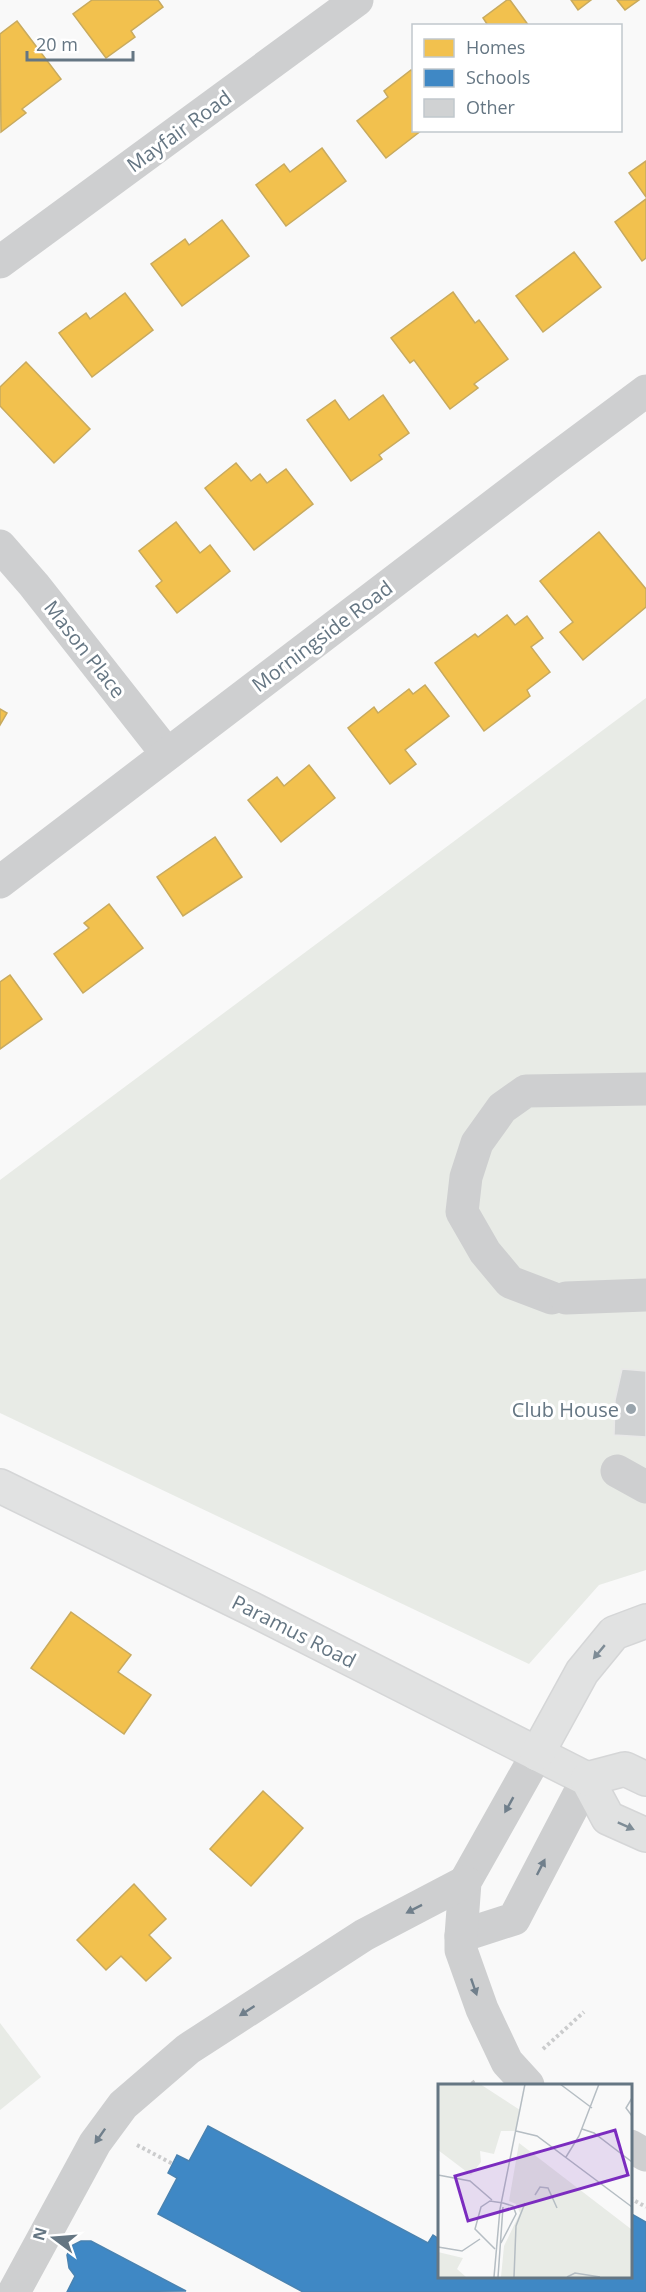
<svg xmlns="http://www.w3.org/2000/svg" width="646" height="2292" viewBox="0 0 646 2292" font-family="'Open Sans',sans-serif">
	<style>
		.green { fill: #e8ebe6 }
		.homes { fill: #f2c14e; stroke: #c8aa5e; stroke-width: 1.5 }
		.schools { fill: #3f88c5; stroke: #4a83b1; stroke-width: 1.5 }
		.building { fill: #d0d2d3; stroke: #e8e8e8; stroke-width: 1.5 }
		.lines { fill: none; stroke-linecap: round; stroke-linejoin: round }
		.major-casing { stroke: #d5d6d7; stroke-width: 36 }
		.path { stroke: #cbcccd; stroke-width: 4; stroke-dasharray: 3 3; stroke-linecap: butt }
		.minor { stroke: #cecfd0; stroke-width: 33 }
		.major { stroke: #e1e2e2; stroke-width: 33 }
		.oneway { fill: #7e8c96 }
		.oneway2 { fill: #707f8b }
		.poi-dot { fill: #99a4ac; stroke: #fff; stroke-width: 2 }
		.labels { text-anchor: middle; dominant-baseline: central; stroke-width: 6; stroke-linejoin: round; paint-order: stroke }
		.street-label { font-size: 20px; fill: #657683; stroke: #fff }
		.poi-label { font-size: 20px; fill: #657683; stroke: #fff; text-anchor: end }
		.inset-road { fill: none; stroke: #b5bdc3; stroke-width: 1.5 }
		.view { fill: #7b2cbf; fill-opacity: 0.15; stroke: #7b2cbf; stroke-width: 3 }
		.inset-edge { fill: none; stroke: #657683; stroke-width: 3 }
	</style>
	<rect width="100%" height="100%" fill="#f9f9f9"/>
	<g class="green">
		<path d="M 646,698 L 646,1570 L 599,1585 L 529,1664 L 0,1413 L 0,1180 Z"/>
		<path d="M 0,2023 L 41,2077 L 0,2110 Z"/>
	</g>
	<g class="homes">
		<path d="M 92,0 L 158,0 L 163,7 L 131,31 L 135,37 L 106,58 L 73,14 Z"/>
		<path d="M 507,0 L 510,0 L 529,26 L 485,26 L 487,24 L 483,18 Z"/>
		<path d="M 571,0 L 591,0 L 578,10 Z"/>
		<path d="M 617,0 L 639,0 L 625,10 Z"/>
		<path d="M 17,21 L 61,79 L 22,109 L 26,113 L 1,132 L 0,34 Z"/>
		<path d="M 411,70 L 414,73 L 414,130 L 422,130 L 386,158 L 357,121 L 388,97 L 384,91 Z"/>
		<path d="M 322,148 L 346,181 L 286,226 L 256,185 L 284,164 L 290,172 Z"/>
		<path d="M 646,161 L 646,197 L 629,173 Z"/>
		<path d="M 646,199 L 646,258 L 642,261 L 615,222 Z"/>
		<path d="M 222,220 L 249,256 L 182,306 L 151,264 L 185,239 L 189,245 Z"/>
		<path d="M 574,252 L 601,287 L 543,332 L 516,296 Z"/>
		<path d="M 453,292 L 475,323 L 479,320 L 508,359 L 474,384 L 478,388 L 450,409 L 414,360 L 410,363 L 391,338 Z"/>
		<path d="M 125,293 L 153,330 L 92,377 L 59,333 L 86,313 L 90,319 Z"/>
		<path d="M 26,362 L 90,429 L 54,463 L 0,406 L 0,387 Z"/>
		<path d="M 383,395 L 409,433 L 379,455 L 382,459 L 351,481 L 307,420 L 335,400 L 349,420 Z"/>
		<path d="M 236,463 L 251,481 L 260,474 L 267,483 L 286,469 L 313,504 L 254,550 L 205,488 Z"/>
		<path d="M 176,522 L 200,553 L 210,545 L 230,571 L 177,613 L 156,586 L 162,581 L 139,551 Z"/>
		<path d="M 599,532 L 646,589 L 646,607 L 583,660 L 560,632 L 573,622 L 540,581 Z"/>
		<path d="M 507,615 L 515,625 L 527,616 L 543,638 L 531,647 L 550,672 L 527,690 L 530,696 L 484,731 L 435,663 L 475,634 L 478,637 Z"/>
		<path d="M 425,685 L 449,716 L 405,750 L 416,764 L 390,784 L 348,728 L 374,707 L 378,713 L 409,689 L 413,694 Z"/>
		<path d="M 0,709 L 7,713 L 0,725 Z"/>
		<path d="M 309,765 L 335,798 L 281,842 L 248,800 L 277,777 L 284,786 Z"/>
		<path d="M 215,837 L 242,877 L 183,916 L 157,877 Z"/>
		<path d="M 109,904 L 143,948 L 83,993 L 54,954 L 89,928 L 84,923 Z"/>
		<path d="M 10,975 L 42,1019 L 0,1049 L 0,982 Z"/>
		<path d="M 71,1612 L 131,1655 L 118,1672 L 151,1695 L 124,1734 L 31,1668 Z"/>
		<path d="M 263,1791 L 303,1828 L 251,1886 L 210,1849 Z"/>
		<path d="M 134,1884 L 166,1919 L 149,1935 L 171,1958 L 146,1981 L 121,1956 L 106,1970 L 77,1940 Z"/>
	</g>
	<g class="schools">
		<path d="M 208,2126 L 428,2243 L 433,2235 L 439,2239 L 439,2276 L 630,2276 L 630,2213 L 646,2222 L 646,2292 L 303,2292 L 158,2214 L 177,2178 L 168,2173 L 177,2155 L 189,2161 Z"/>
		<path d="M 81,2241 L 91,2241 L 186,2291 L 67,2292 L 75,2276 L 69,2268 L 67,2255 L 71,2246 Z"/>
	</g>
	<path class="building" d="M 622,1369 L 646,1371 L 646,1437 L 614,1435 L 615,1400 Z"/>
	<g class="lines">
		<defs>
			<g id="major">
				<path d="M 0,1486 L 252,1609 L 587,1779 L 608,1818 L 646,1835"/>
				<path d="M 537,1754 L 582,1672 L 614,1633 L 646,1621"/>
				<path d="M 587,1779 L 625,1769 L 646,1779"/>
			</g>
		</defs>
		<use href="#major" class="major-casing"/>
		<g class="path">
			<path d="M 543,2049 L 584,2012"/>
			<path d="M 472,2081 L 475,2085"/>
			<path d="M 137,2145 L 173,2164"/>
			<path d="M 630,2198 L 646,2207"/>
		</g>
		<g class="minor">
			<path d="M 0,262 L 357,0"/>
			<path d="M 0,546 L 34,585 L 167,754"/>
			<path d="M 0,882 L 548,464 L 646,391"/>
			<path d="M 552,1298 L 510,1282 L 485,1252 L 462,1212 L 466,1177 L 477,1143 L 502,1108 L 526,1091 L 646,1089"/>
			<path d="M 566,1298 L 646,1295"/>
			<path d="M 617,1471 L 646,1487"/>
			<path d="M 461,1936 L 514,1919 L 587,1779"/>
			<path d="M 528,2085 L 507,2062 L 482,2009 L 461,1950 L 461,1936 L 465,1882 L 537,1754"/>
			<path d="M 630,2146 L 646,2155"/>
			<path d="M 14,2292 L 95,2143 L 123,2105 L 188,2049 L 364,1935 L 465,1882"/>
		</g>
		<use href="#major" class="major"/>
	</g>
	<defs><path id="oneway-solid" d="M-6-.8H1V-3.2L6.5 0L1 3.2V.8H-6Z" transform="scale(1.5)"/></defs>
	<g class="oneway">
		<use href="#oneway-solid" transform="translate(599 1652) rotate(130)"/>
		<use href="#oneway-solid" transform="translate(626 1826) rotate(24)"/>
	</g>
	<g class="oneway2">
		<use href="#oneway-solid" transform="translate(509 1805) rotate(119)"/>
		<use href="#oneway-solid" transform="translate(541 1867) rotate(-63)"/>
		<use href="#oneway-solid" transform="translate(414 1909) rotate(153)"/>
		<use href="#oneway-solid" transform="translate(474 1987) rotate(71)"/>
		<use href="#oneway-solid" transform="translate(247 2011) rotate(147)"/>
		<use href="#oneway-solid" transform="translate(100 2136) rotate(125)"/>
	</g>
	<circle class="poi-dot" cx="631" cy="1409" r="6"/>
	<g class="labels">
		<g class="street-label">
			<text transform="translate(179 131) rotate(-36)">Mayfair Road</text>
			<text transform="translate(322 636) rotate(-37)">Morningside Road</text>
			<text transform="translate(85 649) rotate(52)">Mason Place</text>
			<text transform="translate(294 1631) rotate(27)">Paramus Road</text>
		</g>
		<g class="poi-label">
			<text x="619" y="1409">Club House</text>
		</g>
	</g>
	<g transform="translate(438 2084)">
		<rect width="194" height="194" fill="#f9f9f9"/>
		<path d="M 0,0 L 42,0 L 82,26 L 78,47 L 63,47 L 56,70 L 42,67 L 43,78 L 33,91 L 0,66 ZM 81,59 L 193,145 L 193,193 L 63,193 L 66,162 L 82,129 L 78,120 L 71,117 ZM 0,168 L 25,174 L 19,185 L 28,193 L 0,193 Z" fill="#e8ebe6"/>
		<path class="inset-road" d="M 122,0 L 154,24M 194,14 L 188,24 L 194,32M 144,45 L 156,49 L 194,78M 78,47 L 99,52 L 194,123M 128,73 L 141,52 L 161,0M 0,91 L 32,97 L 54,116M 97,111 L 102,103 L 110,104 L 119,124M 63,159 L 78,130 L 75,122 L 65,119M 0,163 L 24,167 L 42,155M 57,165 L 37,145 L 43,123 L 52,117 L 65,119M 56,193 L 62,125 L 87,0M 60,193 L 65,123M 76,193 L 78,142 L 87,119M 129,193 L 137,189 L 162,193"/>
		<path class="view" d="M 177,46 L 190,91 L 30,137 L 17,92 Z"/>
		<rect width="194" height="194" class="inset-edge"/>
	</g>
	<rect x="412" y="24" width="210" height="108" fill="#ffffff" stroke="#c1c8cd" stroke-width="1.5"/>
	<rect x="424" y="39" width="30" height="18" fill="#f2c14e" stroke="#c1c8cd" stroke-width="1.5"/>
	<text x="466" y="54" font-size="18" fill="#657683">Homes</text>
	<rect x="424" y="69" width="30" height="18" fill="#3f88c5" stroke="#c1c8cd" stroke-width="1.5"/>
	<text x="466" y="84" font-size="18" fill="#657683">Schools</text>
	<rect x="424" y="99" width="30" height="18" fill="#d0d2d3" stroke="#c1c8cd" stroke-width="1.5"/>
	<text x="466" y="114" font-size="18" fill="#657683">Other</text>
	<g transform="translate(54 2238) rotate(286)" stroke="#ffffff" stroke-width="4.5" paint-order="stroke">
	<path d="M0-4.5L10 22L0 15L-10 22Z" fill="#657683"/>
	<text y="-9" font-size="16" font-weight="bold" text-anchor="middle" fill="#657683">N</text>
	</g>
	<path d="M27 51v9h106v-9" fill="none" stroke="#657683" stroke-width="3"/>
	<text x="36" y="51" font-size="18" fill="#657683" stroke="#ffffff" stroke-width="4.5" paint-order="stroke">20 m</text>
</svg>
